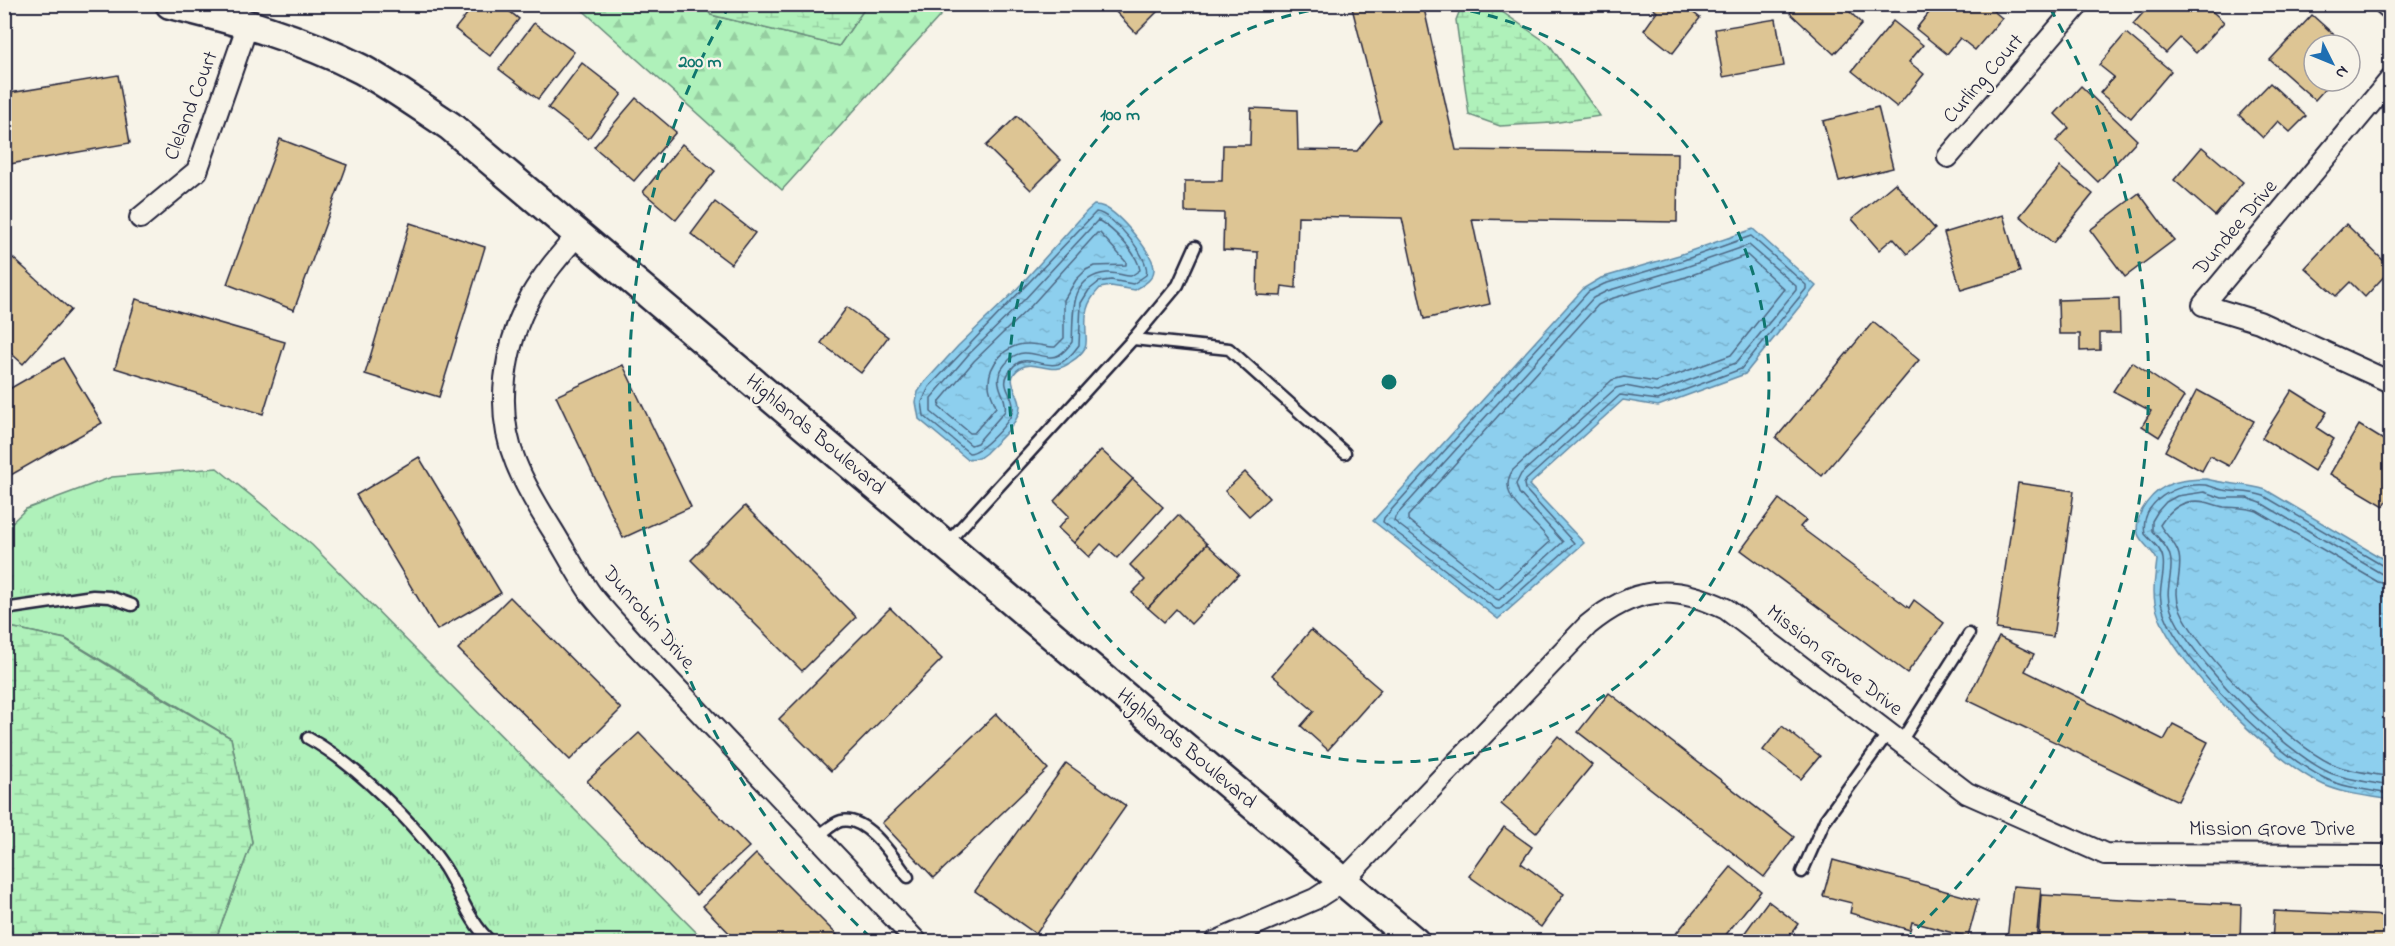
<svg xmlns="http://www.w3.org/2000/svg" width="2395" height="946" viewBox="0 0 2395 946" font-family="'Indie Flower',sans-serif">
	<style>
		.grass { fill: url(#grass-tufts); stroke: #688a7a; stroke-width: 1.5 }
		.forest { fill: url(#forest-firs); stroke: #688a7a; stroke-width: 1.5 }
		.wetland { fill: url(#wetland-marsh); stroke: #688a7a; stroke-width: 1.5 }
		.water { fill: url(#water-ripples); stroke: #628aa6; stroke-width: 1.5 }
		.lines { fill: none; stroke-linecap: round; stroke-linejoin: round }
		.shore { stroke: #4d6783; stroke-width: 1.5 }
		.building { fill: #ddc594; stroke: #22223b; stroke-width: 1.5 }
		.lane-casing { stroke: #22223b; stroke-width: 15 }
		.street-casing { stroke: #22223b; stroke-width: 24 }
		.secondary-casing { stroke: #22223b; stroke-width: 33 }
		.lane { stroke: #f7f3e8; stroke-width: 10 }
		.street { stroke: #f7f3e8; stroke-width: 20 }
		.secondary { stroke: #f7f3e8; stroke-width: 28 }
		.ring { fill: none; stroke: #0f766e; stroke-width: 3; stroke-dasharray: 10 8 }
		.labels { text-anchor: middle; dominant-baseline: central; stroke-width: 4.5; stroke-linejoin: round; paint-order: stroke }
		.street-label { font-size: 21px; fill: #22223b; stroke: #f7f3e8 }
		.centre { fill: #0f766e; stroke: #f7f3e8; stroke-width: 3 }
		.ring-label { font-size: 18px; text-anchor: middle; font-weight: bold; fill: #0f766e; stroke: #f7f3e8; stroke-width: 4.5; stroke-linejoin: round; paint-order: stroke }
	</style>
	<defs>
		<pattern id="grass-tufts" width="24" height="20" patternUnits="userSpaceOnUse" patternTransform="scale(1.5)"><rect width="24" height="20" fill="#aff1ba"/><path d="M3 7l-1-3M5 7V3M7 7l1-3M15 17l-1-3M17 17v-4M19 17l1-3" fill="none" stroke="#96cea1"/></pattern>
		<pattern id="forest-firs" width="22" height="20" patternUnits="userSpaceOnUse" patternTransform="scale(1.5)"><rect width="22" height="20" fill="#aff1ba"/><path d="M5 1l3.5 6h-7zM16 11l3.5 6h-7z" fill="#96cea1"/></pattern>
		<pattern id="wetland-marsh" width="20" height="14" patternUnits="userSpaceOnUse" patternTransform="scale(1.5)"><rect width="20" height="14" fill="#aff1ba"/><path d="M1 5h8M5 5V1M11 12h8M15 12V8" fill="none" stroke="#96cea1"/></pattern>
		<pattern id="water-ripples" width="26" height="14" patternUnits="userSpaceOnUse" patternTransform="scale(1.5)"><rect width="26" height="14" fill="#8dcfee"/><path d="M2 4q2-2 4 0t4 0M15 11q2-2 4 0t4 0" fill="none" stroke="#79b1cd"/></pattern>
	</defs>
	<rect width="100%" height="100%" fill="#f7f3e8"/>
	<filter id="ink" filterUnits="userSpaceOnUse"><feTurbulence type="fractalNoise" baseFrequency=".0167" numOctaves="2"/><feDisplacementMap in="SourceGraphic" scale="12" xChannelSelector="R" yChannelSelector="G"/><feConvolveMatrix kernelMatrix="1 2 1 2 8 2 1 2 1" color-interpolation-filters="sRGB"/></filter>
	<g filter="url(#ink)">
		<path class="grass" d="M 217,468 L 312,545 L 705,941 L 215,941 L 252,842 L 231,738 L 66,639 L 5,626 L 5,529 L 26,509 L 112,477 Z"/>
		<path class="forest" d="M 577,5 L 704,5 L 711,15 L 839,46 L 867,5 L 950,5 L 782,190 Z"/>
		<g class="wetland">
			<path d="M 704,5 L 867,5 L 839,46 L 711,15 Z"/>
			<path d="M 1462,5 L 1492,5 L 1549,44 L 1600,116 L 1552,123 L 1500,126 L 1469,115 L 1456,20 Z"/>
			<path d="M 5,626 L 65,639 L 155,694 L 231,738 L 252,842 L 215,941 L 5,941 Z"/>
		</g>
		<g class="water">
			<path d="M 1094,205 C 1096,205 1102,206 1104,207 C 1118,213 1155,254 1154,270 C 1153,280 1143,285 1135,290 L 1111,286 L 1100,288 C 1085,304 1085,313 1086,334 C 1086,339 1087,343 1085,348 C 1082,353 1077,358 1072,361 C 1052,379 1036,358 1020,368 C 1003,379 1019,392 1020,405 C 1021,423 996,442 986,453 L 979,458 L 967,459 L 919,419 L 916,402 L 918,392 L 924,383 L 958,346 L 1015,291 L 1087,211 Z"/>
			<path d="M 1753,229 L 1816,286 L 1745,374 L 1658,406 L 1623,400 L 1529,485 L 1584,543 L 1498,619 L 1373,521 L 1584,288 L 1601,278 L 1679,255 Z"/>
			<path d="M 2206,479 C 2227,485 2246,483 2266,490 L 2390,563 L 2390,800 C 2369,796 2344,794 2324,785 C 2275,764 2175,664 2158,614 C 2151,596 2155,578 2157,560 C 2153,550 2141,543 2138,534 C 2133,513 2154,489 2173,483 C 2184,480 2195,479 2206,479 Z"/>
		</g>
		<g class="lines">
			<g class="shore">
				<path d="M 1096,212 C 1112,213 1152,259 1146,275 L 1133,284 L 1111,280 L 1099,282 L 1089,290 L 1081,303 L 1079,345 C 1074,352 1067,361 1058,364 C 1039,369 1023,348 1008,374 C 1000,387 1015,396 1013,409 C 1012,421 981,453 969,453 L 924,416 L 922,402 L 929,387 Z"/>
				<path d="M 1098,220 C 1113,229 1137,252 1140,270 L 1131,276 C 1123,276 1116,272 1107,273 C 1068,277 1074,314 1072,342 C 1069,346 1064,352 1059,355 C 1046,363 1026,344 1010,359 C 985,383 1009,392 1005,411 L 977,443 L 971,445 L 931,412 L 931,398 L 968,355 L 1024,300 Z"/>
				<path d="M 1097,233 L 1100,233 L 1126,262 L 1126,265 L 1094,266 L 1086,270 L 1076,280 L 1064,300 L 1064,338 L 1055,347 C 1046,347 1036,343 1027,344 C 1006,344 988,364 989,385 C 989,393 994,400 996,407 L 974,433 L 970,433 L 939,407 L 940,401 L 974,361 L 1031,306 Z"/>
				<path d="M 1751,236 L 1806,285 L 1806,289 L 1741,369 L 1658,400 L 1620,395 L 1526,480 L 1524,484 L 1525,489 L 1574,543 L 1500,609 L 1496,609 L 1383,522 L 1384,518 L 1588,292 L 1604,284 L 1681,261 Z"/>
				<path d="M 1749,245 L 1796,286 L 1796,290 L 1736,363 L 1657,392 L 1625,386 L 1616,388 L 1521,474 L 1516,484 L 1519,493 L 1563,542 L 1499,600 L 1496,599 L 1394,521 L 1395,517 L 1593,298 L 1607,291 L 1683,268 Z"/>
				<path d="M 1747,255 L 1784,289 L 1731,355 L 1656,382 L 1624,377 L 1612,380 L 1513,470 C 1493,499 1538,520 1550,542 L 1499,588 L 1495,588 L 1408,520 L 1408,516 L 1598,305 L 1610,299 L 1686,277 Z"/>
				<path d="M 2390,568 L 2385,567 L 2264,496 C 2247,490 2239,493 2223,490 C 2217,489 2211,486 2205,485 C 2177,482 2139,502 2145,534 C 2151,541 2162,549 2163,559 C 2166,578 2155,591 2164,613 C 2184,666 2274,753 2324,778 C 2344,788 2369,790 2390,794"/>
				<path d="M 2390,576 L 2382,574 L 2261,503 L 2247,498 L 2222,498 L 2204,492 L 2177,496 L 2166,502 L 2158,511 L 2152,521 L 2152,531 C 2158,538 2168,546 2170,556 C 2175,572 2163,590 2171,610 C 2189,658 2282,750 2328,772 C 2347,780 2370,782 2390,786"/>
				<path d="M 2390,585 L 2378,582 L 2257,511 C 2246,507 2236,508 2224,507 C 2217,506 2211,503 2205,502 C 2185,498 2170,509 2160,525 C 2165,535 2176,542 2179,555 C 2183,573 2172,590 2180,609 C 2199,654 2288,744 2332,764 C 2350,772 2372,773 2390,777"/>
			</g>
		</g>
		<g class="building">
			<path d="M 475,4 L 500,4 L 519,19 L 490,56 L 455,29 Z"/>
			<path d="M 1122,4 L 1165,4 L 1136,33 L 1115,11 Z"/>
			<path d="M 1351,4 L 1423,4 L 1456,150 L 1678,153 L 1677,222 L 1472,219 L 1490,304 L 1424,319 L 1402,218 L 1298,216 L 1296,288 L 1282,286 L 1281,296 L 1257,295 L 1258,252 L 1223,250 L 1224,213 L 1185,212 L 1185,181 L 1222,181 L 1223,145 L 1250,145 L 1251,108 L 1297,110 L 1298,150 L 1357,151 L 1381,121 Z"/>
			<path d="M 1647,4 L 1687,4 L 1686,7 L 1700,18 L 1673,53 L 1644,30 L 1657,12 Z"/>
			<path d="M 1797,4 L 1853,4 L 1848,10 L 1862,24 L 1834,54 L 1790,13 Z"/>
			<path d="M 1936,4 L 1985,4 L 2002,18 L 1975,50 L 1960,38 L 1947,54 L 1916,29 Z"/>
			<path d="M 2151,4 L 2204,4 L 2224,22 L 2196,53 L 2180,38 L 2166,53 L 2133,24 Z"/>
			<path d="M 2312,15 L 2341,41 L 2338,45 L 2314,45 L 2314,81 L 2332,81 L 2315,100 L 2270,60 Z"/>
			<path d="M 1776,19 L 1784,66 L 1723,77 L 1715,29 Z"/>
			<path d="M 1893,21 L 1923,45 L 1909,62 L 1924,74 L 1897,107 L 1852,71 Z"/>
			<path d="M 534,23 L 574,52 L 538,99 L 499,69 Z"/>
			<path d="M 2126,33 L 2171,71 L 2131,118 L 2100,93 L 2114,77 L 2099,65 Z"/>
			<path d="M 582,63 L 622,94 L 588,139 L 548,108 Z"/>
			<path d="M 118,75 L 130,143 L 4,165 L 4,94 Z"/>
			<path d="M 2270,83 L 2306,116 L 2290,132 L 2278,121 L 2263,138 L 2239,115 Z"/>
			<path d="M 2081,86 L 2137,140 L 2098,182 L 2056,141 L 2069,128 L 2055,114 Z"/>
			<path d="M 636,98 L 676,132 L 634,181 L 594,147 Z"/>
			<path d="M 1878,107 L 1893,168 L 1839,181 L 1823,121 Z"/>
			<path d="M 1017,116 L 1061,160 L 1031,190 L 986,146 Z"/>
			<path d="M 280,139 L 347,165 L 294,310 L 227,284 Z"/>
			<path d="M 682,144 L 715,171 L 676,220 L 643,192 Z"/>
			<path d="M 2202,147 L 2243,182 L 2215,216 L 2174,180 Z"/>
			<path d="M 2060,167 L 2093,194 L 2053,243 L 2020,216 Z"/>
			<path d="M 1895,183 L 1935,229 L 1907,254 L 1893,238 L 1879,250 L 1852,219 Z"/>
			<path d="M 2139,193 L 2174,240 L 2125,277 L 2090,230 Z"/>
			<path d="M 715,202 L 755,233 L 731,264 L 691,234 Z"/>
			<path d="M 2003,215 L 2020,272 L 1961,290 L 1944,233 Z"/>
			<path d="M 410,223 L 485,247 L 439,397 L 365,374 Z"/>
			<path d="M 2346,224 L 2390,267 L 2390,270 L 2365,297 L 2350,282 L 2336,296 L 2305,268 Z"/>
			<path d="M 4,250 L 71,310 L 23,364 L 4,347 Z"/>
			<path d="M 2119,298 L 2120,333 L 2100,333 L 2100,350 L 2080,351 L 2080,334 L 2059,334 L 2058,300 Z"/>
			<path d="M 136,299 L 285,342 L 263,414 L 115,368 Z"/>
			<path d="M 847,307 L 888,337 L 861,373 L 821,343 Z"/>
			<path d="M 1873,322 L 1919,360 L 1822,476 L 1776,438 Z"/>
			<path d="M 63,358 L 102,423 L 4,479 L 4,392 Z"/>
			<path d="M 2132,362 L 2184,397 L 2159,437 L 2142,426 L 2151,411 L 2113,391 Z"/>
			<path d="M 623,365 L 691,507 L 623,538 L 556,396 Z"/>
			<path d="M 2197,390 L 2254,421 L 2229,466 L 2210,456 L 2202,471 L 2165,451 Z"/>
			<path d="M 2292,390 L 2327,412 L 2317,428 L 2334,439 L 2314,471 L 2262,438 Z"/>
			<path d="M 2359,425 L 2390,444 L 2390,494 L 2384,506 L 2330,474 Z"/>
			<path d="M 1101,450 L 1133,479 L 1074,543 L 1058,528 L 1069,516 L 1054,501 Z"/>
			<path d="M 419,457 L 501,593 L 437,630 L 356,495 Z"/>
			<path d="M 1245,472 L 1269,498 L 1249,516 L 1225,491 Z"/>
			<path d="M 1133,479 L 1163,507 L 1117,558 L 1101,544 L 1089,557 L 1074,543 Z"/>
			<path d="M 2018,483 L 2074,491 L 2053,637 L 1996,629 Z"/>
			<path d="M 1779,499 L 1806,520 L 1800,527 L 1909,608 L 1914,600 L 1944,623 L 1907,673 L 1741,550 Z"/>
			<path d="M 745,506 L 856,617 L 802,671 L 691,560 Z"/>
			<path d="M 1178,515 L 1207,544 L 1148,608 L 1132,593 L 1145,580 L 1130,565 Z"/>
			<path d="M 1207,544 L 1239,574 L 1191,624 L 1176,609 L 1164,622 L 1148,608 Z"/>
			<path d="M 510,597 L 621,709 L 570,760 L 458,649 Z"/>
			<path d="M 890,608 L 942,659 L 831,771 L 779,719 Z"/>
			<path d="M 1311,630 L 1381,690 L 1328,750 L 1301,726 L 1314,711 L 1272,675 Z"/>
			<path d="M 1999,637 L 2034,654 L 2025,671 L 2164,740 L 2173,724 L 2208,742 L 2178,801 L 1967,700 Z"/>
			<path d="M 1609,693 L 1794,837 L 1764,877 L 1578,732 Z"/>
			<path d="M 996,714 L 1048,769 L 934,878 L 882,823 Z"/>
			<path d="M 1782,726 L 1820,756 L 1801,779 L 1763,750 Z"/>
			<path d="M 639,733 L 749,847 L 696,895 L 587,781 Z"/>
			<path d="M 1558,736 L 1592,765 L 1536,833 L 1501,804 Z"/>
			<path d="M 1066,763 L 1126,806 L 1036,934 L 975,891 Z"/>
			<path d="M 1504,827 L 1532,847 L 1521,863 L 1564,894 L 1541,927 L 1469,876 Z"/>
			<path d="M 756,854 L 844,942 L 738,942 L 703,906 Z"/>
			<path d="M 1833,860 L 1978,900 L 1968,937 L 1912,922 L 1910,930 L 1850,913 L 1852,903 L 1823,896 Z"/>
			<path d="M 1731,867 L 1761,891 L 1720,942 L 1681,942 L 1674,936 Z"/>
			<path d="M 2013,886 L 2041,888 L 2036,942 L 2007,940 Z"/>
			<path d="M 2041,895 L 2241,905 L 2240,942 L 2038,942 Z"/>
			<path d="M 1768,901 L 1798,924 L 1785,942 L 1738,942 Z"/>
			<path d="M 2274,911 L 2390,916 L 2390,942 L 2272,942 Z"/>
		</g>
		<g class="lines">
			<defs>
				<g id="lane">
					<path d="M 1133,339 L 1229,349 L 1345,453"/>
					<path d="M 947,543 L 1133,339 L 1178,285 L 1195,247"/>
					<path d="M 4,609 L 93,596 L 110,597 L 132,605"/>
					<path d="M 308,738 C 354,763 416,824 445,868 C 460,892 469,922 491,942"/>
					<path d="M 1900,743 L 1969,634"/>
					<path d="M 817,837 C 824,832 833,823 841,821 C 867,815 894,859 908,877"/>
					<path d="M 1802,872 L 1825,820 L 1888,733"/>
				</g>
				<g id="street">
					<path d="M 2384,4 L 2390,9"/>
					<path d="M 2390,80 L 2203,305 L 2259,322 L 2390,382"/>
					<path d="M 1948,157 L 2079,4"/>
					<path d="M 140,218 L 197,171 L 248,24"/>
					<path d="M 578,234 C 561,254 544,273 531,296 C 504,345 494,410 516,463 C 526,488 539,509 553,531 C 566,552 577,574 591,594 C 604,611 619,626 633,642 L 917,942"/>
					<path d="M 1215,942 L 1315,899 L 1343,881 L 1588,625 C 1634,587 1673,583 1726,609 L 1967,793 L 2105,854 L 2390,855"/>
				</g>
				<path id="secondary" d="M 170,4 C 236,20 301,38 361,69 C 392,86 421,107 450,126 L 1415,942"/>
			</defs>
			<use href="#lane" class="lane-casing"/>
			<use href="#street" class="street-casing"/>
			<use href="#secondary" class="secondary-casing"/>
			<use href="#lane" class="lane"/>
			<use href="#street" class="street"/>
			<use href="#secondary" class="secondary"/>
		</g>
	</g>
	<g class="ring">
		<path d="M1435 5A380 380 0 1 1 1343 5"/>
		<path d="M871 938A760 760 0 0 1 728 8M2050 8A760 760 0 0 1 1907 938"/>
	</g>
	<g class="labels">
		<g class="street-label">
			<text transform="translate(1984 79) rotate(-49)">Curling Court</text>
			<text transform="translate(192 106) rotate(-69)">Cleland Court</text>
			<text transform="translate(2236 228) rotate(-50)">Dundee Drive</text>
			<text transform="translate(815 435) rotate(40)">Highlands Boulevard</text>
			<text transform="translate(648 618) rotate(49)">Dunrobin Drive</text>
			<text transform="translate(1834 661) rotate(38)">Mission Grove Drive</text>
			<text transform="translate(1186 749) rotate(40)">Highlands Boulevard</text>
			<text x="2272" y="830">Mission Grove Drive</text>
		</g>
	</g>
	<circle cx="1389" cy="382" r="9" class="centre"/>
	<g class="ring-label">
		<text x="700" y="67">200 m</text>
		<text x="1120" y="120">100 m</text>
	</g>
	<rect width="2395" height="946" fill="none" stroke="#f7f3e8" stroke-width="24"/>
	<rect x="12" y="12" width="2371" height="922" fill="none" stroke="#22223b" stroke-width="2" filter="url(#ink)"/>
	<g transform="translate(2332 63) rotate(133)"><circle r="28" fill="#f7f3e8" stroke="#a29fa3" stroke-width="1.5"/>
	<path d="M0-4.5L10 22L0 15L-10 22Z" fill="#1f6fb2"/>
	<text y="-9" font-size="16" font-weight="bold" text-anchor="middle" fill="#22223b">N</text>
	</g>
</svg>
